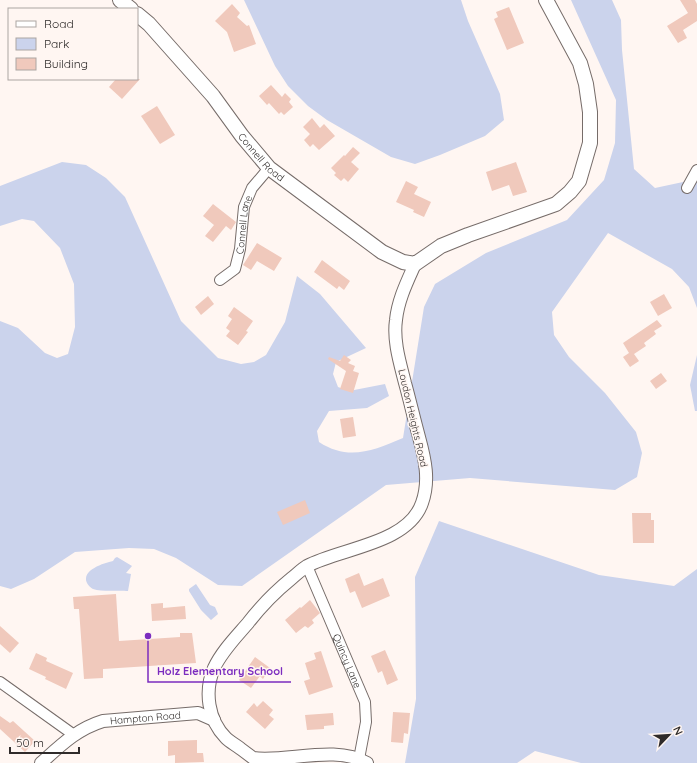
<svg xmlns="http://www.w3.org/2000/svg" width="697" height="763" viewBox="0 0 697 763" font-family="Quicksand,sans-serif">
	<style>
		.green { fill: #cbd3ec }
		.building { fill: #f0c9bc }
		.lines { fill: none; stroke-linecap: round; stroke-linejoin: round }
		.minor-casing { stroke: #766c69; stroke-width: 12 }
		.tertiary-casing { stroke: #766c69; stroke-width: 14 }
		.secondary-casing { stroke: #766c69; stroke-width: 16 }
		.minor { stroke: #fff; stroke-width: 10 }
		.tertiary { stroke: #fff; stroke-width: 12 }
		.secondary { stroke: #fff; stroke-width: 14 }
		.labels { text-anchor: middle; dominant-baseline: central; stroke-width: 3; stroke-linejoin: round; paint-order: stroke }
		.street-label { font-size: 10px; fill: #2f2b2a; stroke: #fff6f2 }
		.leader { fill: none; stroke: #7b2cbf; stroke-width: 1.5 }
		.callout-dot { fill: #7b2cbf; stroke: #fff6f2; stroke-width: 1.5 }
		.callout-label { font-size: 11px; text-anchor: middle; font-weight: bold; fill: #7b2cbf; stroke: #fff6f2; stroke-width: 3; stroke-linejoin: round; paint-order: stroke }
	</style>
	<rect width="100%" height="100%" fill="#fff6f2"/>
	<g class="green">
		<path d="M 244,0 L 461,0 L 468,21 L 500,94 L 504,120 L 485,136 L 440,155 L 415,164 L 391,157 L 327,120 L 308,106 L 288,86 L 275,66 Z"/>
		<path d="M 571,0 L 612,0 L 621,20 L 622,50 L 634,169 L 655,188 L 697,179 L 697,308 L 689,287 L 672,269 L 608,233 L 552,312 L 554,335 L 569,357 L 605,393 L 636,432 L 642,453 L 637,477 L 615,490 L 470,478 L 386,485 L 242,586 L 218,585 L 176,558 L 154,549 L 129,548 L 75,552 L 34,579 L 11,589 L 0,586 L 0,321 L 18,328 L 45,353 L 57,358 L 68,354 L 75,327 L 74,284 L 60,248 L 34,221 L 22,219 L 0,226 L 0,186 L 62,162 L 86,165 L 106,178 L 125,197 L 181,321 L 218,358 L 241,364 L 254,362 L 266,355 L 285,322 L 297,276 L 320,294 L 366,348 L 336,362 L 333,374 L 338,387 L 349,391 L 385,384 L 389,396 L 367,408 L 329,411 L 317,431 L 319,442 C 348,461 373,451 403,438 L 424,307 L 435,284 L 486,253 L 567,220 L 604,180 L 615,143 L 616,100 Z"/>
		<path d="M 697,355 L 697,411 L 695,411 L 690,385 Z"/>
		<path d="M 439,521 L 599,575 L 674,586 L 697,569 L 697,763 L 581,763 L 535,751 L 517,763 L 405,763 L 416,699 L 415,577 Z"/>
		<path d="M 117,557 L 132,566 L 126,573 L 131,574 L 128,591 C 119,590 102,592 93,589 C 91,588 88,585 87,583 C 81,570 104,563 113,561 L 115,558 Z"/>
		<path d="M 196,584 L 210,605 L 215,607 L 218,614 L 211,620 L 201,610 L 189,591 L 189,589 Z"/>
	</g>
	<g class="building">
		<path d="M 680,0 L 695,0 L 697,4 L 697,21 L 683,30 L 687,38 L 678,43 L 667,26 L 688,13 Z"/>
		<path d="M 232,4 L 240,13 L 237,17 L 247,26 L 249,25 L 256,44 L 234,52 L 227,32 L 215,21 Z"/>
		<path d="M 509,7 L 524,43 L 507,50 L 494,19 L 498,17 L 496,12 Z"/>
		<path d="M 116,79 L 140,79 L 122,99 L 109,87 Z"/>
		<path d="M 271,85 L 282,97 L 285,93 L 291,99 L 289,102 L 293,107 L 284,115 L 281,112 L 279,114 L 269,103 L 267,105 L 259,96 Z"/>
		<path d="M 157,106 L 175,135 L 160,144 L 141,116 Z"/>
		<path d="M 312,118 L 320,128 L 324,124 L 335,136 L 319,150 L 313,144 L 310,147 L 304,140 L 310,134 L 303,127 Z"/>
		<path d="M 353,147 L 360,153 L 351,162 L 359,169 L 348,182 L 344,178 L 341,181 L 334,175 L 336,173 L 331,168 L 344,155 L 345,156 Z"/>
		<path d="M 516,162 L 527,192 L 513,196 L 509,185 L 492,191 L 486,172 Z"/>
		<path d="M 406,181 L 418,187 L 414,194 L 431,202 L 424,217 L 413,212 L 414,210 L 396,202 Z"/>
		<path d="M 213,204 L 236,222 L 231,230 L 226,226 L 213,242 L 205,236 L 214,225 L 203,216 Z"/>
		<path d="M 257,243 L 282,258 L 274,271 L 257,261 L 251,270 L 243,265 Z"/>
		<path d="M 322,260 L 350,281 L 344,290 L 339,286 L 337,289 L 314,272 Z"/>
		<path d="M 664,294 L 672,308 L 658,316 L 650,302 Z"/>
		<path d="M 208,296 L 214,304 L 201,315 L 195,307 Z"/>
		<path d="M 234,307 L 253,321 L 246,331 L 248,332 L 238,345 L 226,336 L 230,331 L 226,328 L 232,319 L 228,316 Z"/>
		<path d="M 657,320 L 662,326 L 654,331 L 656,334 L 644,343 L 646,346 L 634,354 L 639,361 L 630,367 L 623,357 L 629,353 L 623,343 Z"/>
		<path d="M 344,355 L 351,360 L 348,363 L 355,366 L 353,371 L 359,373 L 353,393 L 340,389 L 346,371 L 328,359 L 329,357 L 340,361 Z"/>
		<path d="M 661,373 L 667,381 L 656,389 L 650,381 Z"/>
		<path d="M 353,417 L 356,436 L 343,438 L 340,419 Z"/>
		<path d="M 305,500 L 310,513 L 283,525 L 277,512 Z"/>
		<path d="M 632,513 L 651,513 L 651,520 L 654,520 L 654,543 L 633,543 Z"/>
		<path d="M 359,573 L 364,586 L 383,578 L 390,596 L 362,608 L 355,591 L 350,593 L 345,579 Z"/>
		<path d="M 116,594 L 119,641 L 180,637 L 180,633 L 192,633 L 196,663 L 103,669 L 103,678 L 84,679 L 79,609 L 74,609 L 73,597 Z"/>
		<path d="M 310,600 L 320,613 L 312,620 L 314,623 L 308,628 L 305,626 L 296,633 L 285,620 L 300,607 L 301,608 Z"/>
		<path d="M 163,603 L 163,608 L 185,606 L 186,619 L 152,621 L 151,604 Z"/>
		<path d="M 0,626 L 19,643 L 10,653 L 0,644 Z"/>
		<path d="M 385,650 L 398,680 L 387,685 L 382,671 L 378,673 L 371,656 Z"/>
		<path d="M 321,651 L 333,687 L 309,695 L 304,681 L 310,679 L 305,663 L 316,659 L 314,653 Z"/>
		<path d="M 36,653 L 47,658 L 46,661 L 73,673 L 66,689 L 45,679 L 46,677 L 29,669 Z"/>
		<path d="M 255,657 L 270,668 L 263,679 L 260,676 L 251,688 L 239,680 Z"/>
		<path d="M 263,701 L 273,710 L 269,715 L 274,719 L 265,729 L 246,712 L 254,703 L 257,707 Z"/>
		<path d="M 393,712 L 410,713 L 408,734 L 404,733 L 403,743 L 391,742 Z"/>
		<path d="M 333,713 L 334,725 L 324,726 L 324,729 L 307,730 L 305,715 Z"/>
		<path d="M 0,716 L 10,723 L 13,721 L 35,741 L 25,752 L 0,729 Z"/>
		<path d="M 197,740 L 197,753 L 203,753 L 204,762 L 175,763 L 175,755 L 168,756 L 168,741 Z"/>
	</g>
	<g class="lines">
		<defs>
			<g id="minor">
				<path d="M 687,188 L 697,170"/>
				<path id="s1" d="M 220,280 L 235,269 L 240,249 L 244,207 L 252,188 L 269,168"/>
				<path id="s2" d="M 307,566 L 365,702 L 366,722 L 359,759"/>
				<path d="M 0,682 L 74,735"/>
			</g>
			<g id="tertiary">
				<path id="s3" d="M 41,763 C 61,745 77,729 103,721 L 198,713 L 214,720"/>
				<path d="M 367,763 C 335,744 286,763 253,758 C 249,755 245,752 241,749 C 236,745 230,742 226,738 C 208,720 204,691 214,668 C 222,651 236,637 248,623 C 261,606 276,591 292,578 C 297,574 302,569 307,566 C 341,548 408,544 422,503 C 430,481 425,459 419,437 C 414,419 410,401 405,383 C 400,363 393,341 396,320 C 398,300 407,282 415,264"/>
			</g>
			<g id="secondary">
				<path d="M 120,0 L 131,9"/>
				<path id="s4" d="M 137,14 L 149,24 L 213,96 L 242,136 L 269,168 L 382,252 L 403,262 L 415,264 L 441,246 L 468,235 L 556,204 L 570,192 L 579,181 L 590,143 L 590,112 L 586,84 L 580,63 L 546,0"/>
			</g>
		</defs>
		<use href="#minor" class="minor-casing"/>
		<use href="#tertiary" class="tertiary-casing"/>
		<use href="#secondary" class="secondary-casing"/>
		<use href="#minor" class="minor"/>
		<use href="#tertiary" class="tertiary"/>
		<use href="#secondary" class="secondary"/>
	</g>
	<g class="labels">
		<g class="street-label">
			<text stroke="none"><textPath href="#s4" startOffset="190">Connell Road</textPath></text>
			<text stroke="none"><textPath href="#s1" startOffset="64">Connell Lane</textPath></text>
			<text transform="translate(413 418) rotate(77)">Loudon Heights Road</text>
			<text stroke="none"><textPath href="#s2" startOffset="103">Quincy Lane</textPath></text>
			<text stroke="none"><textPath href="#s3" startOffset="118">Hampton Road</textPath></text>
		</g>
	</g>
	<path class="leader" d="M148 636L148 682H291"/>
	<circle class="callout-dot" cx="148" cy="636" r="4"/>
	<g class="callout-label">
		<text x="220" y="675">Holz Elementary School</text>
	</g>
	<rect x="8" y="8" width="130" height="72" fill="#fff6f2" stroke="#aca5a2"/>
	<rect x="16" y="21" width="20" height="6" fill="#ffffff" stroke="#aca5a2"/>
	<text x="44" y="28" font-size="12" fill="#2f2b2a">Road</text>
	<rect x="16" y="38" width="20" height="12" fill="#cbd3ec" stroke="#aca5a2"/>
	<text x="44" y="48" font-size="12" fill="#2f2b2a">Park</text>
	<rect x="16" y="58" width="20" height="12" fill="#f0c9bc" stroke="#aca5a2"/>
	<text x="44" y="68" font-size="12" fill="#2f2b2a">Building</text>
	<g transform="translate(669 735) rotate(65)" stroke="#fff6f2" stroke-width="3" paint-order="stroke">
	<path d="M0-3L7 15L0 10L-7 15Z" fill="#2f2b2a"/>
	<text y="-6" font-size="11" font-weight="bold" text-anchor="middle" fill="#2f2b2a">N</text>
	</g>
	<path d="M10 747v6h69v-6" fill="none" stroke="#2f2b2a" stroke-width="2"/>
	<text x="16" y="747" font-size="12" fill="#2f2b2a" stroke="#fff6f2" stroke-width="3" paint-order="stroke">50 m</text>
</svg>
